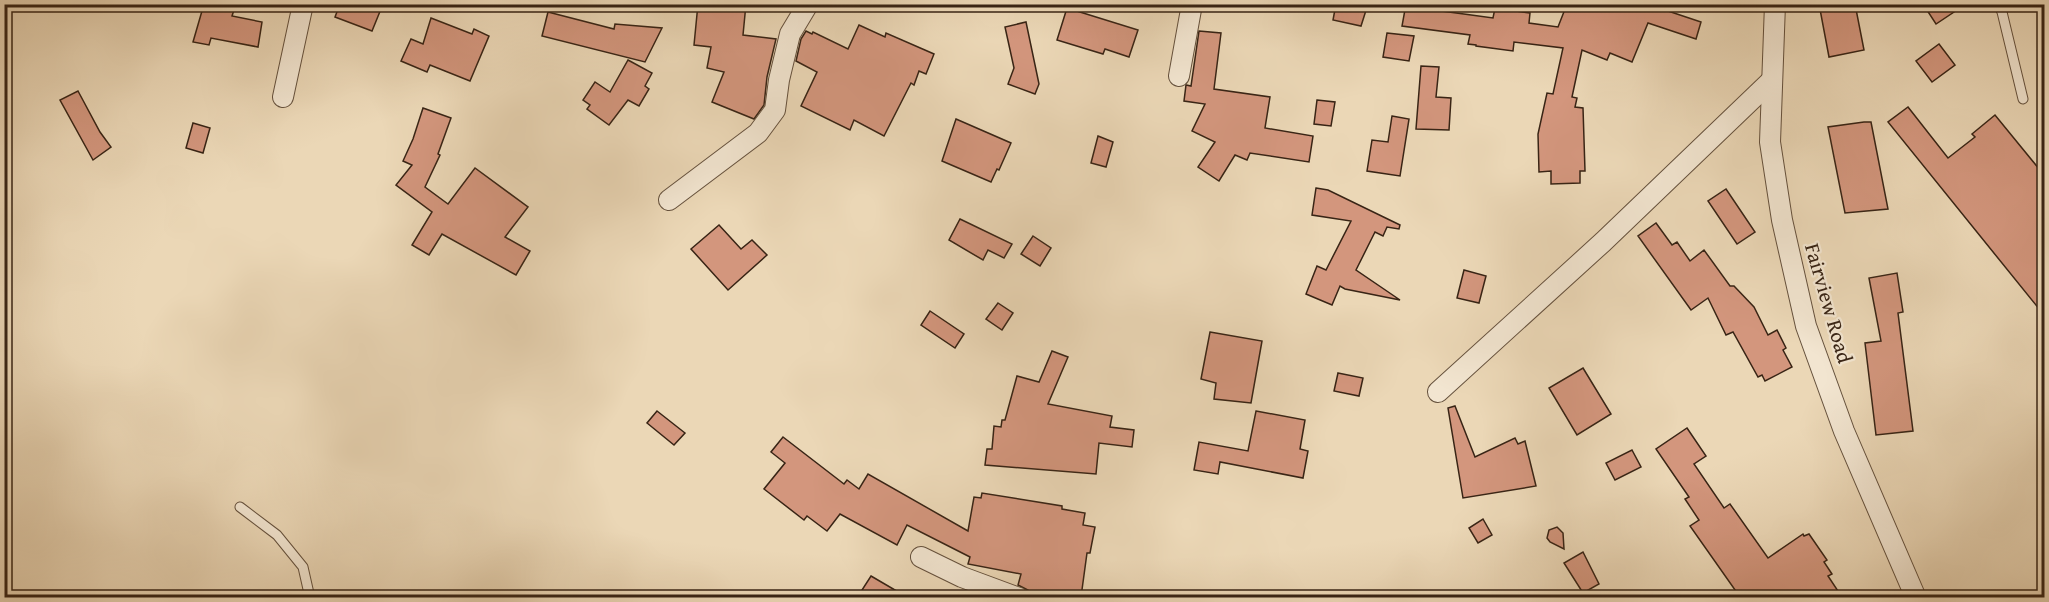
<svg xmlns="http://www.w3.org/2000/svg" width="2049" height="602" viewBox="0 0 2049 602" font-family="'Gentium Book Plus',serif">
	<style>
		.building { fill: #d3967d; stroke: #382415; stroke-width: 1.5 }
		.lines { fill: none; stroke-linecap: round; stroke-linejoin: round }
		.service-casing { stroke: #65513d; stroke-width: 11 }
		.minor-casing { stroke: #65513d; stroke-width: 22 }
		.service { stroke: #f2e5d0; stroke-width: 9 }
		.minor { stroke: #f2e5d0; stroke-width: 20 }
		.labels { text-anchor: middle; dominant-baseline: central; stroke-width: 4.5; stroke-linejoin: round; paint-order: stroke }
		.street-label { font-size: 21px; fill: #382415; stroke: #f2e5d0 }
	</style>
	<rect width="100%" height="100%" fill="#ebd7b6"/>
	<filter id="stains"><feTurbulence type="fractalNoise" baseFrequency=".00333" numOctaves="4"/><feColorMatrix values="0 0 0 0 .2 0 0 0 0 .09 0 0 0 0 .02 0 0 0 .5 -.17"/></filter>
	<radialGradient id="worn" r=".72"><stop offset=".6" stop-color="#630" stop-opacity="0"/><stop offset="1" stop-color="#630" stop-opacity=".3"/></radialGradient>
	<g class="building">
		<path d="M 204,4 L 236,4 L 232,16 L 262,22 L 258,47 L 211,38 L 209,45 L 193,42 Z"/>
		<path d="M 340,4 L 383,4 L 372,31 L 335,17 Z"/>
		<path d="M 698,4 L 746,4 L 743,35 L 776,39 L 767,77 L 764,105 L 754,119 L 712,102 L 724,72 L 707,68 L 711,47 L 694,45 Z"/>
		<path d="M 1336,4 L 1368,4 L 1361,26 L 1333,20 Z"/>
		<path d="M 1406,4 L 1443,4 L 1442,11 L 1493,18 L 1495,8 L 1530,13 L 1529,23 L 1558,27 L 1567,4 L 1647,4 L 1701,22 L 1696,39 L 1648,23 L 1632,62 L 1610,53 L 1607,60 L 1582,50 L 1572,97 L 1577,98 L 1575,107 L 1583,108 L 1585,171 L 1580,171 L 1580,183 L 1551,184 L 1551,171 L 1539,172 L 1538,134 L 1547,93 L 1553,94 L 1563,48 L 1514,42 L 1513,51 L 1476,46 L 1476,45 L 1468,44 L 1470,35 L 1402,26 Z"/>
		<path d="M 1819,4 L 1855,4 L 1864,50 L 1829,57 Z"/>
		<path d="M 1923,4 L 1966,4 L 1936,24 Z"/>
		<path d="M 1067,8 L 1138,30 L 1129,57 L 1105,49 L 1103,54 L 1057,40 Z"/>
		<path d="M 548,12 L 614,29 L 615,24 L 662,28 L 645,62 L 542,36 Z"/>
		<path d="M 431,18 L 472,34 L 474,29 L 489,36 L 470,81 L 430,65 L 427,72 L 401,61 L 411,39 L 423,44 Z"/>
		<path d="M 1026,22 L 1039,84 L 1035,94 L 1008,84 L 1014,68 L 1005,27 Z"/>
		<path d="M 859,25 L 885,37 L 886,33 L 934,54 L 926,74 L 919,71 L 914,85 L 911,83 L 884,136 L 854,120 L 850,130 L 801,106 L 817,72 L 796,61 L 801,39 L 806,31 L 812,34 L 813,32 L 848,49 Z"/>
		<path d="M 1199,31 L 1221,33 L 1214,89 L 1270,97 L 1265,128 L 1313,136 L 1309,162 L 1250,153 L 1247,160 L 1235,155 L 1219,181 L 1198,167 L 1215,142 L 1192,131 L 1205,104 L 1184,101 L 1186,85 L 1191,86 Z"/>
		<path d="M 1387,33 L 1414,36 L 1409,61 L 1383,57 Z"/>
		<path d="M 1939,44 L 1955,65 L 1932,82 L 1916,61 Z"/>
		<path d="M 628,60 L 652,73 L 645,86 L 649,89 L 639,106 L 628,100 L 609,125 L 587,109 L 590,105 L 583,100 L 595,82 L 610,92 Z"/>
		<path d="M 1421,66 L 1439,67 L 1436,97 L 1451,98 L 1449,130 L 1416,129 Z"/>
		<path d="M 78,91 L 100,132 L 111,147 L 93,160 L 60,100 Z"/>
		<path d="M 1317,100 L 1335,102 L 1331,126 L 1314,124 Z"/>
		<path d="M 1908,107 L 1948,158 L 1975,137 L 1972,134 L 1995,115 L 2044,175 L 2044,315 L 1888,122 Z"/>
		<path d="M 423,108 L 451,118 L 438,154 L 440,155 L 425,187 L 448,204 L 475,168 L 528,207 L 505,237 L 530,251 L 516,275 L 442,234 L 429,255 L 412,245 L 432,212 L 396,185 L 412,165 L 403,161 L 413,139 Z"/>
		<path d="M 1392,116 L 1409,119 L 1400,176 L 1367,171 L 1372,140 L 1388,142 Z"/>
		<path d="M 956,119 L 1011,143 L 999,170 L 997,169 L 991,182 L 942,161 Z"/>
		<path d="M 1864,122 L 1871,122 L 1888,209 L 1845,213 L 1828,127 Z"/>
		<path d="M 193,123 L 210,128 L 203,153 L 186,148 Z"/>
		<path d="M 1098,136 L 1113,142 L 1106,167 L 1091,163 Z"/>
		<path d="M 1316,188 L 1328,190 L 1400,225 L 1399,229 L 1387,227 L 1383,236 L 1375,232 L 1356,270 L 1400,300 L 1345,289 L 1340,286 L 1332,305 L 1306,294 L 1317,266 L 1326,270 L 1351,221 L 1312,215 Z"/>
		<path d="M 1726,189 L 1755,232 L 1737,244 L 1708,201 Z"/>
		<path d="M 960,219 L 1012,244 L 1004,258 L 988,250 L 983,260 L 949,240 Z"/>
		<path d="M 1656,223 L 1672,245 L 1677,242 L 1690,261 L 1704,250 L 1730,286 L 1734,286 L 1754,307 L 1768,335 L 1777,330 L 1786,348 L 1783,350 L 1792,367 L 1765,381 L 1762,375 L 1758,377 L 1733,332 L 1726,335 L 1708,298 L 1691,310 L 1638,236 Z"/>
		<path d="M 719,225 L 741,249 L 752,240 L 767,255 L 728,290 L 691,249 Z"/>
		<path d="M 1033,236 L 1051,248 L 1040,266 L 1021,254 Z"/>
		<path d="M 1464,270 L 1486,276 L 1479,303 L 1457,298 Z"/>
		<path d="M 1897,273 L 1903,312 L 1898,313 L 1913,431 L 1876,435 L 1865,343 L 1881,341 L 1869,278 Z"/>
		<path d="M 998,303 L 1013,313 L 1002,330 L 986,319 Z"/>
		<path d="M 930,311 L 964,334 L 955,348 L 921,325 Z"/>
		<path d="M 1210,332 L 1262,341 L 1251,403 L 1214,399 L 1216,383 L 1201,379 Z"/>
		<path d="M 1052,351 L 1068,357 L 1048,404 L 1112,416 L 1110,427 L 1134,430 L 1132,447 L 1099,443 L 1096,474 L 985,465 L 987,449 L 992,449 L 994,426 L 1001,427 L 1002,420 L 1005,420 L 1017,376 L 1039,382 Z"/>
		<path d="M 1583,368 L 1611,414 L 1577,435 L 1549,388 Z"/>
		<path d="M 1338,373 L 1363,378 L 1359,396 L 1334,391 Z"/>
		<path d="M 1455,406 L 1475,457 L 1515,438 L 1518,444 L 1525,441 L 1536,486 L 1463,498 L 1448,408 Z"/>
		<path d="M 657,411 L 685,433 L 674,445 L 647,423 Z"/>
		<path d="M 1256,411 L 1305,420 L 1300,449 L 1308,451 L 1303,478 L 1220,462 L 1218,474 L 1194,470 L 1199,442 L 1248,451 Z"/>
		<path d="M 1687,428 L 1706,456 L 1694,464 L 1724,508 L 1730,504 L 1768,558 L 1803,534 L 1804,536 L 1809,534 L 1827,560 L 1824,562 L 1832,574 L 1828,576 L 1838,591 L 1829,597 L 1740,597 L 1690,526 L 1699,520 L 1685,499 L 1689,497 L 1656,449 Z"/>
		<path d="M 783,437 L 844,484 L 847,480 L 859,489 L 868,474 L 968,531 L 974,497 L 981,498 L 982,493 L 1062,506 L 1062,509 L 1085,513 L 1083,525 L 1095,527 L 1090,553 L 1087,553 L 1081,597 L 1031,597 L 1028,590 L 1018,585 L 1021,574 L 968,564 L 970,557 L 907,525 L 897,545 L 840,514 L 827,531 L 807,516 L 804,520 L 764,489 L 785,463 L 771,452 Z"/>
		<path d="M 1632,450 L 1641,467 L 1615,480 L 1606,463 Z"/>
		<path d="M 1483,519 L 1492,535 L 1478,543 L 1469,528 Z"/>
		<path d="M 1557,527 L 1563,533 L 1564,549 L 1550,542 L 1547,538 L 1549,530 Z"/>
		<path d="M 1583,552 L 1599,584 L 1583,593 L 1564,563 Z"/>
		<path d="M 871,576 L 907,597 L 875,597 L 862,590 Z"/>
	</g>
	<g class="lines">
		<defs>
			<g id="service">
				<path d="M 1998,4 L 2002,12 L 2023,99"/>
				<path d="M 240,507 L 277,535 L 303,567 L 310,598"/>
			</g>
			<g id="minor">
				<path d="M 1775,4 L 1770,142 L 1782,220 L 1806,326 L 1844,431 L 1916,598"/>
				<path d="M 1179,76 L 1192,4"/>
				<path d="M 283,97 L 303,4"/>
				<path d="M 669,200 L 758,133 L 775,110 L 779,80 L 790,34 L 808,4"/>
				<path d="M 1438,392 L 1603,242 L 1772,80"/>
				<path d="M 921,557 L 962,577 L 1019,598"/>
			</g>
		</defs>
		<use href="#service" class="service-casing"/>
		<use href="#minor" class="minor-casing"/>
		<use href="#service" class="service"/>
		<use href="#minor" class="minor"/>
	</g>
	<g class="labels">
		<g class="street-label">
			<text transform="translate(1829 303) rotate(74)">Fairview Road</text>
		</g>
	</g>
	<rect width="2049" height="602" fill="none" stroke="#ebd7b6" stroke-width="24"/>
	<rect x="6" y="6" width="2037" height="590" fill="none" stroke="#382415" stroke-width="3"/>
	<rect x="12" y="12" width="2025" height="578" fill="none" stroke="#382415" stroke-width="1.5"/>
	<rect width="100%" height="100%" filter="url(#stains)"/>
	<rect width="100%" height="100%" fill="url(#worn)"/>
</svg>
